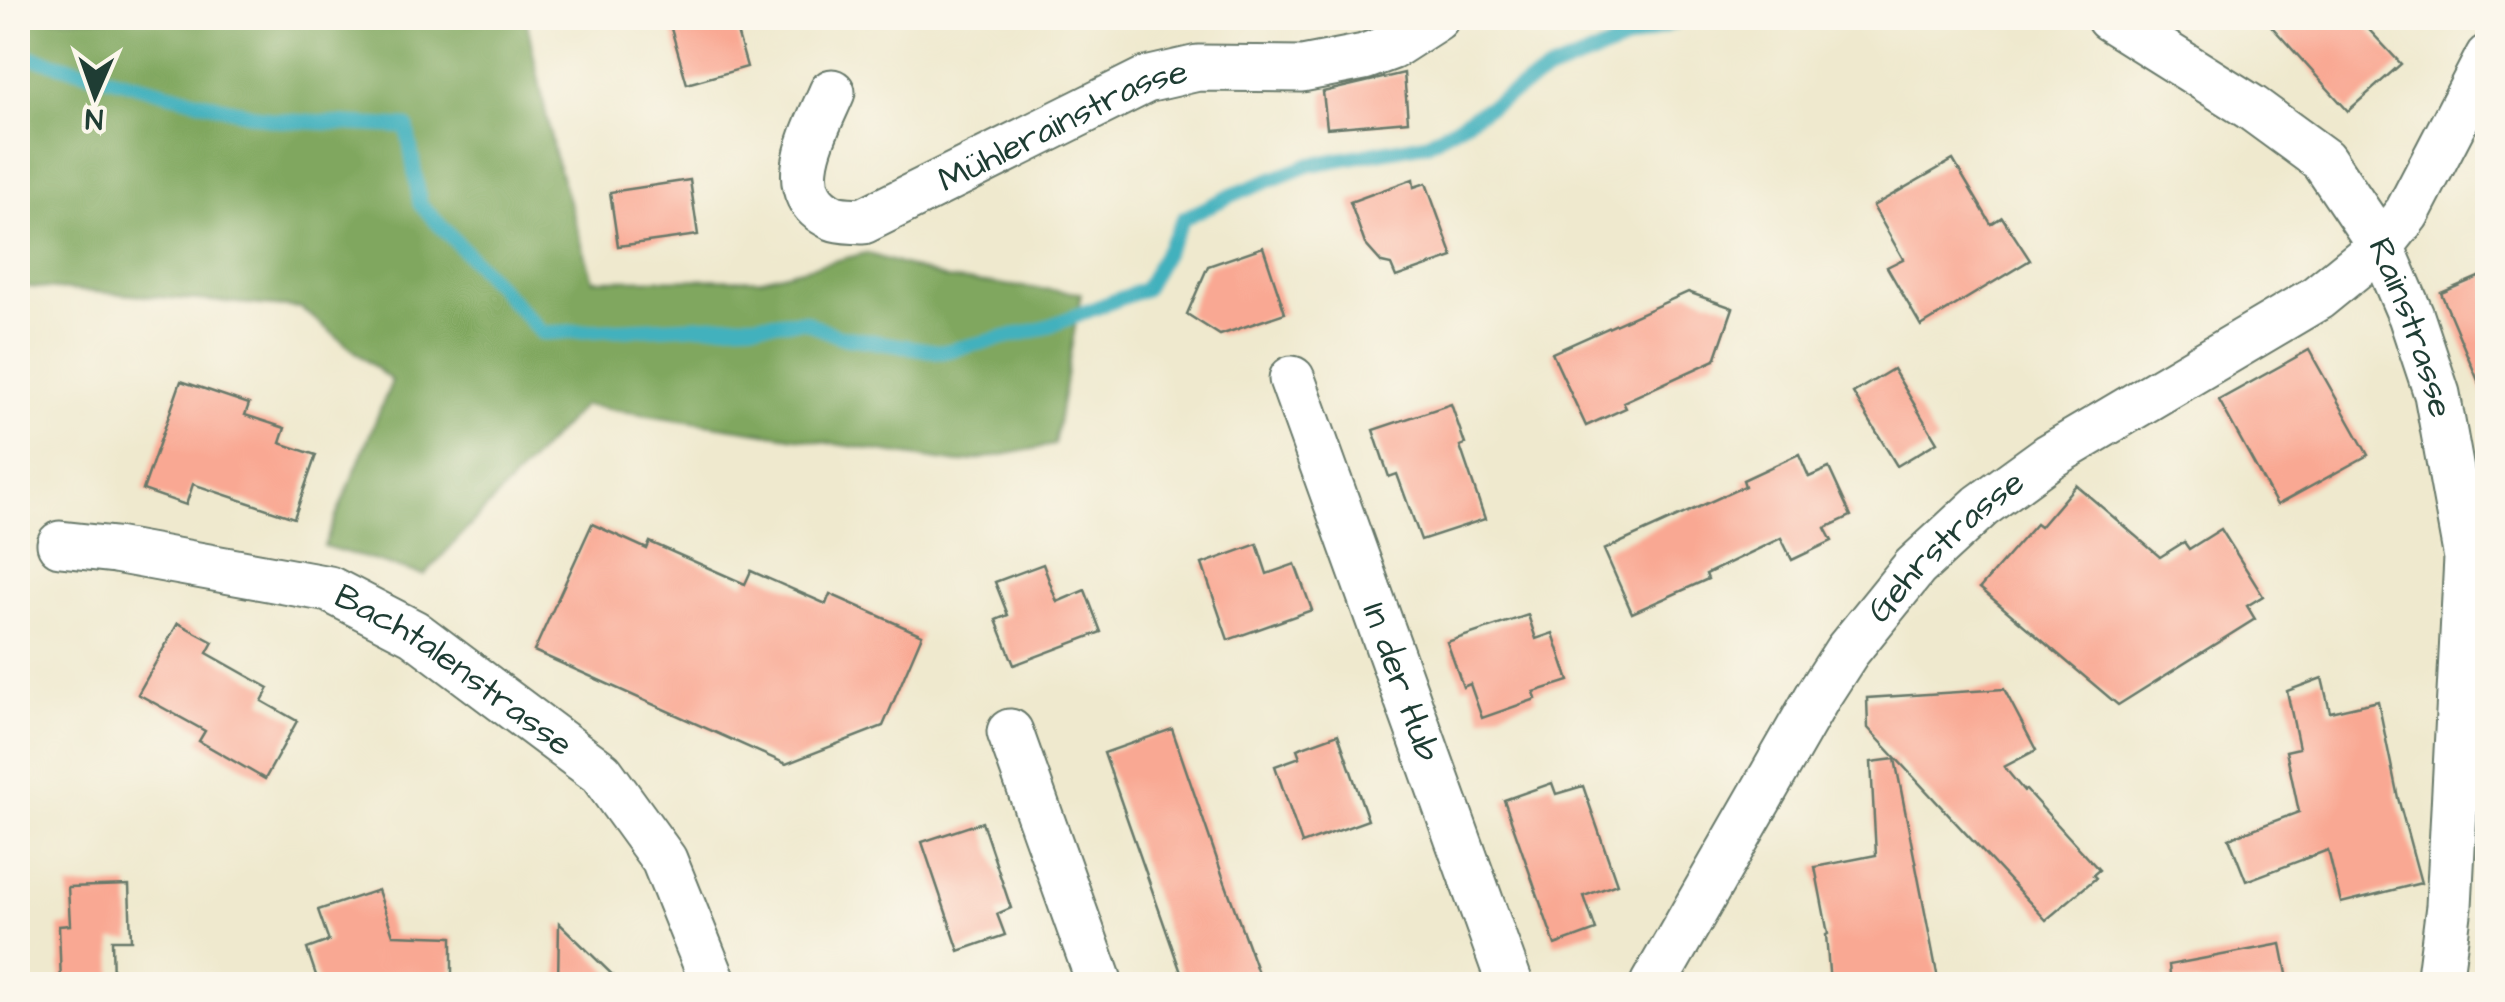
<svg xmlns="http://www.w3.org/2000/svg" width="2505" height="1002" viewBox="0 0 2505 1002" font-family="'Architects Daughter',sans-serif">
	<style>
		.forest { fill: #80a75e; stroke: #507249; stroke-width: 2.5 }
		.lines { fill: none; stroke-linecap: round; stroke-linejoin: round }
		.stream { stroke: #42b1bd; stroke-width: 15 }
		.building { fill: #f9a893 }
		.minor-casing { stroke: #68796a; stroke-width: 49 }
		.minor { stroke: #fff; stroke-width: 45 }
		.labels { text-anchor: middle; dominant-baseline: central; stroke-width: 10; stroke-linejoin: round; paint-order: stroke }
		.street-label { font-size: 35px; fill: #1f3d34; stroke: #fbf7ec }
	</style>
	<rect width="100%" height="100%" fill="#fbf7ec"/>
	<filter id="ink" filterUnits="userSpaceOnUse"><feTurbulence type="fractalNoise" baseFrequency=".01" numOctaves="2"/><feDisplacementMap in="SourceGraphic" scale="20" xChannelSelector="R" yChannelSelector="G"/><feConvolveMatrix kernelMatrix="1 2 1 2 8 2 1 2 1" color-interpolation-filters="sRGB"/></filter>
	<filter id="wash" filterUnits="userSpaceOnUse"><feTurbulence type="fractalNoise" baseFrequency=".0048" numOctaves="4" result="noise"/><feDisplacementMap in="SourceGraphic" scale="40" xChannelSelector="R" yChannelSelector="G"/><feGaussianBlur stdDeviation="2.25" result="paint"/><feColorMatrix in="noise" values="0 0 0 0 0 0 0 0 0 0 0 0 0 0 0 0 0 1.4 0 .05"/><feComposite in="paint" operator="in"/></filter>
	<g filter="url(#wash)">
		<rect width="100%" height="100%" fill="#efe9ce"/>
		<path class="forest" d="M 18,18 L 526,18 L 554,153 L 593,280 L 762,279 L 866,253 L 947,279 L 1081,293 L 1054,445 L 959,463 L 583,405 L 424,575 L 324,546 L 392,381 L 301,308 L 18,286 Z"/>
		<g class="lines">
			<path class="stream" d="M 18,54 L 273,120 L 407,127 L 420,204 L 542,333 L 804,321 L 838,336 L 942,352 L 1041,329 L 1145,289 L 1184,218 L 1230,196 L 1309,165 L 1428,143 L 1548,72 L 1684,18"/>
		</g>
		<g id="blocks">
			<g class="building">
				<path d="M 668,18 L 733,18 L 747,67 L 687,84 Z"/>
				<path d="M 2264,18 L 2358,18 L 2401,64 L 2348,111 Z"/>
				<path d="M 1404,73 L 1408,121 L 1327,128 L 1323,92 Z"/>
				<path d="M 1953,160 L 1991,224 L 2002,217 L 2030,260 L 1921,326 L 1887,267 L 1903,259 L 1873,206 Z"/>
				<path d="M 1413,179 L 1414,187 L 1426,183 L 1453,257 L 1396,277 L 1391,265 L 1382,263 L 1365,244 L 1350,202 Z"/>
				<path d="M 690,180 L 698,235 L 618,246 L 610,192 Z"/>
				<path d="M 1263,247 L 1285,313 L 1220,335 L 1187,314 L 1208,266 Z"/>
				<path d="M 2488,273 L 2488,402 L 2487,402 L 2441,293 Z"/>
				<path d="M 1688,292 L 1733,308 L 1715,360 L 1623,402 L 1626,408 L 1586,426 L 1552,353 Z"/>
				<path d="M 2309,350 L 2368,455 L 2277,505 L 2219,400 Z"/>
				<path d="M 1893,369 L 1937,442 L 1897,466 L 1853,393 Z"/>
				<path d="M 181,381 L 249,404 L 245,415 L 285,428 L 280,443 L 316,455 L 294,518 L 193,484 L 186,505 L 143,490 Z"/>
				<path d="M 1451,404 L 1465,444 L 1460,446 L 1485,519 L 1421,540 L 1397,474 L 1389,477 L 1373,430 Z"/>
				<path d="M 1799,454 L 1809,477 L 1829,468 L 1851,516 L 1825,528 L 1832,541 L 1792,560 L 1781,538 L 1706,574 L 1708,579 L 1632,613 L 1604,550 L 1745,486 L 1743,480 Z"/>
				<path d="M 2076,485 L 2160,557 L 2184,542 L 2189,549 L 2221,529 L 2263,596 L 2247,606 L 2255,619 L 2118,705 L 1980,588 L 2036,524 L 2040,527 Z"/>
				<path d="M 592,524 L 647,549 L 650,542 L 745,584 L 751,571 L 826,604 L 830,594 L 922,635 L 883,726 L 786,764 L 534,651 Z"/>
				<path d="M 1257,544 L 1267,574 L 1295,564 L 1312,610 L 1228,640 L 1202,564 Z"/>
				<path d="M 1043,564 L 1057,602 L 1085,590 L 1101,632 L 1014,665 L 996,620 L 1008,615 L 995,582 Z"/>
				<path d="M 1528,615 L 1536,639 L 1553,633 L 1569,681 L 1534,692 L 1536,699 L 1482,718 L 1470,684 L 1463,687 L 1447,642 Z"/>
				<path d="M 178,623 L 213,642 L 207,653 L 269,688 L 262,701 L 297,721 L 265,779 L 199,741 L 205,731 L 138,694 Z"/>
				<path d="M 2322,678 L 2330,712 L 2378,701 L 2398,798 L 2421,883 L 2341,903 L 2328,850 L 2246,881 L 2229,838 L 2299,812 L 2286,751 L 2299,748 L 2287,691 Z"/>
				<path d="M 2004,689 L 2036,750 L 2004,767 L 2024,791 L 2026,790 L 2099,870 L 2093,875 L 2096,878 L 2046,920 L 1868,728 L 1867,698 Z"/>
				<path d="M 1172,729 L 1222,874 L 1262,984 L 1185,984 L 1104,753 Z"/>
				<path d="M 1338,734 L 1368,820 L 1302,844 L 1275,766 L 1300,757 L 1297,749 Z"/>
				<path d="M 1895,759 L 1939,984 L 1830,984 L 1826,935 L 1828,934 L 1815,867 L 1876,855 L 1871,762 Z"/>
				<path d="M 1552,783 L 1556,794 L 1583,786 L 1617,884 L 1584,896 L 1596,930 L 1555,945 L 1504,800 Z"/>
				<path d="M 982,822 L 1011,908 L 997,914 L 1005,935 L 959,951 L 922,842 Z"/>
				<path d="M 129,885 L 131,940 L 112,940 L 113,984 L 61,984 L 59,926 L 70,925 L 68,887 Z"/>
				<path d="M 378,890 L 393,935 L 452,937 L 452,984 L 319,984 L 307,949 L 329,941 L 318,910 Z"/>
				<path d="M 559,923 L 622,984 L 558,984 Z"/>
				<path d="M 2281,944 L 2289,984 L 2171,984 L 2169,965 Z"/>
			</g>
		</g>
	</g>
	<g filter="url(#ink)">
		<use href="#blocks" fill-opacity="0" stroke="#68796a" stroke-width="2.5"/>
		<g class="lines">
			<defs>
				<g id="minor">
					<path id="s1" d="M 2109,18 L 2252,108 L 2323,160 L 2381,246 L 2411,316 L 2437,394 L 2467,558 L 2449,906 L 2439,984"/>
					<path id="s2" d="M 832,92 C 816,130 779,192 832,217 C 841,221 853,220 863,221 L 1146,80 L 1198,68 L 1302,69 L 1364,57 L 1391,47 L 1436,18"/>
					<path id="s3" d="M 1292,379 L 1510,984"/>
					<path id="s4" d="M 60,544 L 115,550 L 329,589 L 414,633 L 601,773 L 664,860 L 714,984"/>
					<path d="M 1010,732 L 1100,984"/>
					<path id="s5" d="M 1653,984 L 1818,696 L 1847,651 L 1915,567 L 1981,506 L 2050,456 L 2317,298 L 2381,246 L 2407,213 L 2488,57"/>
				</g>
			</defs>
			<use href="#minor" class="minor-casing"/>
			<use href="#minor" class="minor"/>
		</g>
	</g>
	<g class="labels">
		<g class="street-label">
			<text stroke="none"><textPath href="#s2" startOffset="395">Mühlerainstrasse</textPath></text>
			<text stroke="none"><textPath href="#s1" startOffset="448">Rainstrasse</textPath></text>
			<text stroke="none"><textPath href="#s5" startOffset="530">Gehrstrasse</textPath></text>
			<text stroke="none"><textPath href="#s4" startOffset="422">Bachtalenstrasse</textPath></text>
			<text stroke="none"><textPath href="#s3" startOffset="322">In der Hub</textPath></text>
		</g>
	</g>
	<rect width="2505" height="1002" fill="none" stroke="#fbf7ec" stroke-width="60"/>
	<g transform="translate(95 95) rotate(182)" stroke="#fbf7ec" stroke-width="8" paint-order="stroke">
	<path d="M0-8L18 38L0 25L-18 38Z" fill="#1f3d34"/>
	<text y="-15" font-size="28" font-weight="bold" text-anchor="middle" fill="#1f3d34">N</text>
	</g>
</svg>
